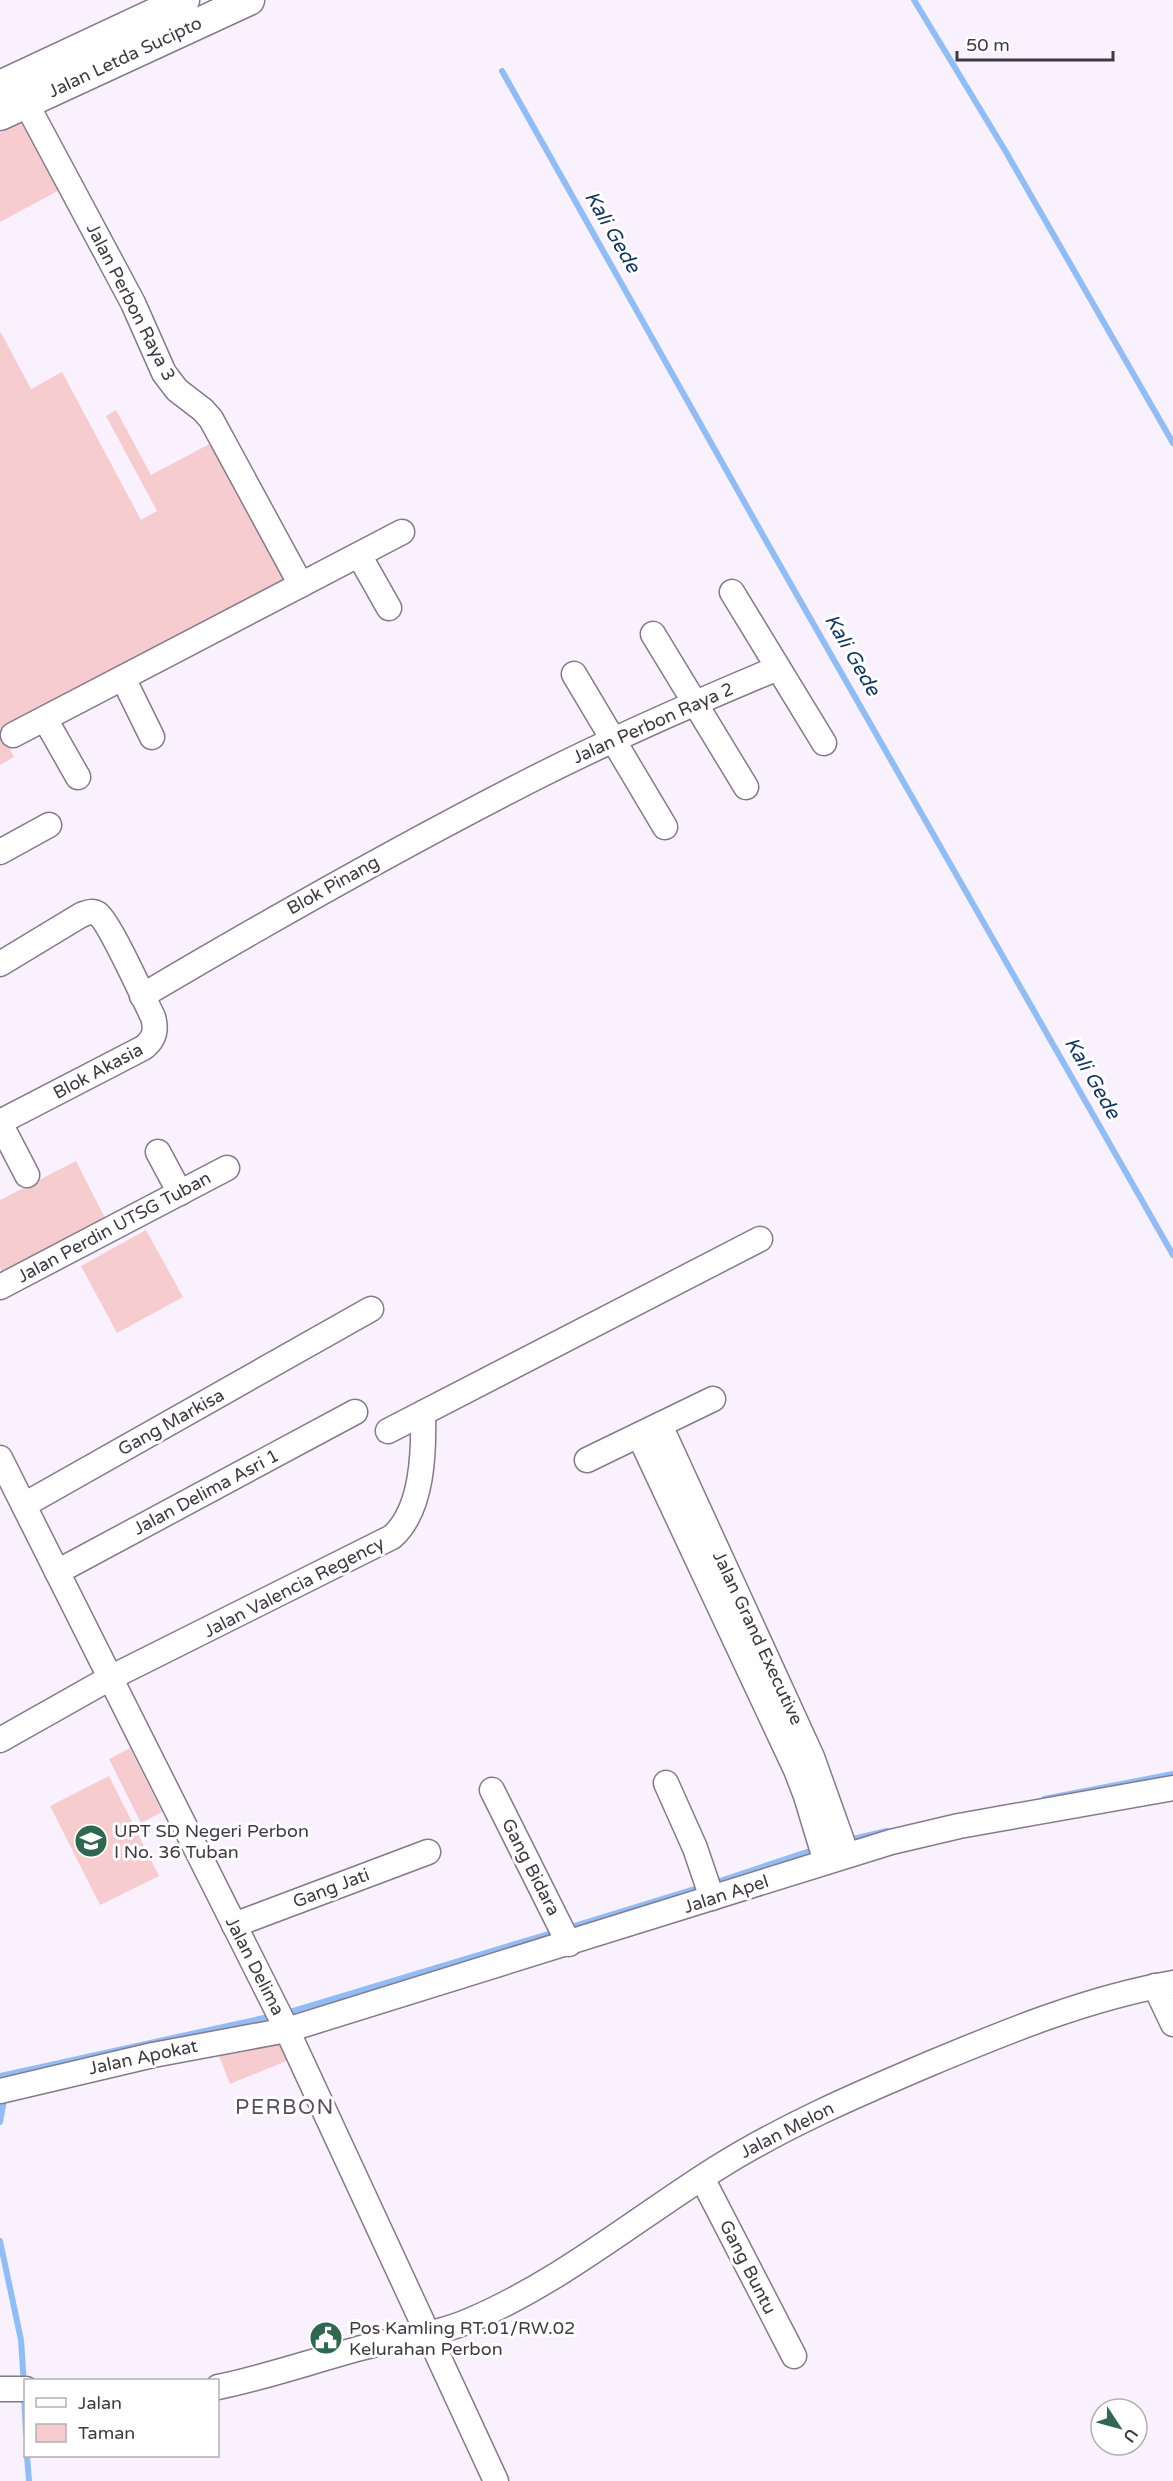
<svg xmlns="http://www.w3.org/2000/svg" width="1173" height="2481" viewBox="0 0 1173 2481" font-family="'Varela Round',sans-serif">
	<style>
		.green { fill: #f7ccce }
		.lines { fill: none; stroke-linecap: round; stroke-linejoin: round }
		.stream { stroke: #8fbdf8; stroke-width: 6 }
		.minor-casing { stroke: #86798c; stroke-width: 27 }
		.major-casing { stroke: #86798c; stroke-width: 33 }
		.minor { stroke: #fff; stroke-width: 24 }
		.major { stroke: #fff; stroke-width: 30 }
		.labels { text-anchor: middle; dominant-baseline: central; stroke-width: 6; stroke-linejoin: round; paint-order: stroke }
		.street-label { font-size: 18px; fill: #3f3a42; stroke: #fff }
		.poi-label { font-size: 18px; fill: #3f3a42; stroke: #fff; text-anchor: start }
		.water-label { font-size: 20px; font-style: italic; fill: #103866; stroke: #fff }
		.quarter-label { font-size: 21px; letter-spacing: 1.5px; fill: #584d5e; stroke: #fff }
	</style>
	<rect width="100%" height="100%" fill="#f9f1fd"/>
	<g class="green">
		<path d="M 28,119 L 65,187 L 0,222 L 0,133 Z"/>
		<path d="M 0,331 L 31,389 L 62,372 L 141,520 L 157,511 L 106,416 L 116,410 L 151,475 L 217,440 L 293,582 L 1,733 L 14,757 L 0,765 Z"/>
		<path d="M 76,1161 L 105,1218 L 2,1272 L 0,1267 L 0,1200 Z"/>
		<path d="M 146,1230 L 183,1297 L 117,1333 L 81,1266 Z"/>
		<path d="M 130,1748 L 162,1812 L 141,1823 L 109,1759 Z"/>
		<path d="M 109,1776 L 159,1876 L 100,1905 L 50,1806 Z"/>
		<path d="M 279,2043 L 291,2059 L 230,2084 L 217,2051 Z"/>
	</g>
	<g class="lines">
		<g class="stream">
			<path d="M 914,0 L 1006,152 L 1173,443"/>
			<path d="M 502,71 L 769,546 L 1173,1255"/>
			<path d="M 1044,1799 L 1173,1774"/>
			<path d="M 853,1839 L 887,1831"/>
			<path d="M 711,1884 L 813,1850"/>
			<path d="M 571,1927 L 701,1887"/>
			<path d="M 286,2013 L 552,1933"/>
			<path d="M 0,2076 L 273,2016"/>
			<path d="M 0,2122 L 5,2095"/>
			<path d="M 0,2241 L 21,2340 L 24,2385"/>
			<path d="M 24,2395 L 26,2433"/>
			<path d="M 27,2456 L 29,2481"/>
		</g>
		<defs>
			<g id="minor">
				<path d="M 26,103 L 133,303 L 164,373 L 177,390 L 203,410 L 211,419 L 301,585"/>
				<path d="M 359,555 L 389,608"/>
				<path d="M 732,592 L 824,743"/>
				<path d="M 653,634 L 746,787"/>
				<path d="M 574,674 L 665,827"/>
				<path d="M 123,678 L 152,737"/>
				<path d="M 45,719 L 78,777"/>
				<path d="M 13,735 L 402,532"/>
				<path d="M 0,852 L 49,825"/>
				<path d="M 0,964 L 81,915 C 87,913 92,910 98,914 C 110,923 144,999 153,1017 C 157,1031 154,1040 143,1048 L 0,1122"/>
				<path d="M 142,996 C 269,921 396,849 527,782 C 609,740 694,703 778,668"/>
				<path d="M 0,1123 L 27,1175"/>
				<path d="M 158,1152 L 180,1193"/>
				<path d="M 0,1287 L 227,1168"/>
				<path d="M 660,1425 L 812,1757 L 847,1855"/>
				<path d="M 388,1431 L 760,1239"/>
				<path d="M 639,1435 L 796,1770 L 806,1796 L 826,1862"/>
				<path d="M 0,1458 L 287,2030 L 496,2481"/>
				<path d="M 587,1460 L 713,1399"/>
				<path d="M 24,1505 L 371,1309"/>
				<path d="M 57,1572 L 355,1412"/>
				<path d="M 0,1740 L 110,1678 L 392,1537 C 423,1510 424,1451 423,1413"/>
				<path d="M 666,1783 L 695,1848 L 712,1898"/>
				<path d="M 492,1790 L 569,1944"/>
				<path d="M 234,1925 L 428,1852"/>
				<path d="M 1155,1986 L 1173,2024"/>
				<path d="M 0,2091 L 153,2055 L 287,2030 L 891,1842 L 959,1826 L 1173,1788"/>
				<path d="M 702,2178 L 794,2356"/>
				<path d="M 218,2387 C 267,2377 315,2360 365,2347 C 401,2338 437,2335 471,2320 C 560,2282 636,2219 717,2168 C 784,2126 856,2095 929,2064 C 1008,2031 1088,1998 1173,1983"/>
				<path d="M 0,2389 L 26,2389"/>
			</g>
			<g id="major">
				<path d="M 0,86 L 184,0"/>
				<path d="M 0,115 L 249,0"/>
			</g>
		</defs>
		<use href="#minor" class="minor-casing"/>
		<use href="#major" class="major-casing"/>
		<use href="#minor" class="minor"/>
		<use href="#major" class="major"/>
	</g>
	<defs>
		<symbol id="school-disc" viewBox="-11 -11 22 22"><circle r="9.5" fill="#2f6850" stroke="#fff"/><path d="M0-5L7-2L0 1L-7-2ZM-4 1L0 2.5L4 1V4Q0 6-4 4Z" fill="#fff"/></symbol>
		<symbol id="civic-disc" viewBox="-11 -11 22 22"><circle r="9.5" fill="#2f6850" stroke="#fff"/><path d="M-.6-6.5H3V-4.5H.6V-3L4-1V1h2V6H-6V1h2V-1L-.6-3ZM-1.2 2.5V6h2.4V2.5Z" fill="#fff"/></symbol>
	</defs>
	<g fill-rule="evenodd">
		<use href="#school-disc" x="72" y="1822" width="38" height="38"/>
		<use href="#civic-disc" x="307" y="2319" width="38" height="38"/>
	</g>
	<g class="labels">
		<g class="street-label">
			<text transform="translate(125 57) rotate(-25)">Jalan Letda Sucipto</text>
			<text transform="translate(131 302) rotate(63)">Jalan Perbon Raya 3</text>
			<text transform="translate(653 723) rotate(-24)">Jalan Perbon Raya 2</text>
			<text transform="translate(333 885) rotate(-29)">Blok Pinang</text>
			<text transform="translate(98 1071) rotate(-28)">Blok Akasia</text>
			<text transform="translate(114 1227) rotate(-28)">Jalan Perdin UTSG Tuban</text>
			<text transform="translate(171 1422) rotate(-29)">Gang Markisa</text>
			<text transform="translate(206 1492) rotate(-28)">Jalan Delima Asri 1</text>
			<text transform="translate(294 1587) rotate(-27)">Jalan Valencia Regency</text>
			<text transform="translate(758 1638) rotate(65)">Jalan Grand Executive</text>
			<text transform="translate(531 1867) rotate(63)">Gang Bidara</text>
			<text transform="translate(331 1888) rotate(-21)">Gang Jati</text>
			<text transform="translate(726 1894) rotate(-18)">Jalan Apel</text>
			<text transform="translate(255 1966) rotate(63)">Jalan Delima</text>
			<text transform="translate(143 2057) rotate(-12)">Jalan Apokat</text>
			<text transform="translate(787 2130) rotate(-27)">Jalan Melon</text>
			<text transform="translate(748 2267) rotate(63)">Gang Buntu</text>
		</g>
		<g class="poi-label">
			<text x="114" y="1831">UPT SD Negeri Perbon<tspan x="114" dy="21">I No. 36 Tuban</tspan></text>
			<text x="349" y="2328">Pos Kamling RT.01/RW.02<tspan x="349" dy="21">Kelurahan Perbon</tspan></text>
		</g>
		<g class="water-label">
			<text transform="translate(612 232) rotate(60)">Kali Gede</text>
			<text transform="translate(852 655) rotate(60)">Kali Gede</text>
			<text transform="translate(1092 1078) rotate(60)">Kali Gede</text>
		</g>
		<g class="quarter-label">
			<text x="285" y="2107">PERBON</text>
		</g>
	</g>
	<rect x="24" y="2379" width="195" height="78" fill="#ffffff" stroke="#b2b0b3" stroke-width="1.5"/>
	<rect x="36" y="2398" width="30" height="9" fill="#ffffff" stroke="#b2b0b3" stroke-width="1.5"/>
	<text x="78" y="2409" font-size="18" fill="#3f3a42">Jalan</text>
	<rect x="36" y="2424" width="30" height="18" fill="#f7ccce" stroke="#b2b0b3" stroke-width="1.5"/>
	<text x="78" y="2439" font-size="18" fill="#3f3a42">Taman</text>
	<g transform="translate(1119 2427) rotate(126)"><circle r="28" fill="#ffffff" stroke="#b2b0b3" stroke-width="1.5"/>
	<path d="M0-4.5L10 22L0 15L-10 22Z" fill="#2f6850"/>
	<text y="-9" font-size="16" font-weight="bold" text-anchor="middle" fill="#3f3a42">U</text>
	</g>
	<path d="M957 51v9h156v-9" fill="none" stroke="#3f3a42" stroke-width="3"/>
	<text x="966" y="51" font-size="18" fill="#3f3a42" stroke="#ffffff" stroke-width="4.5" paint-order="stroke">50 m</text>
</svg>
